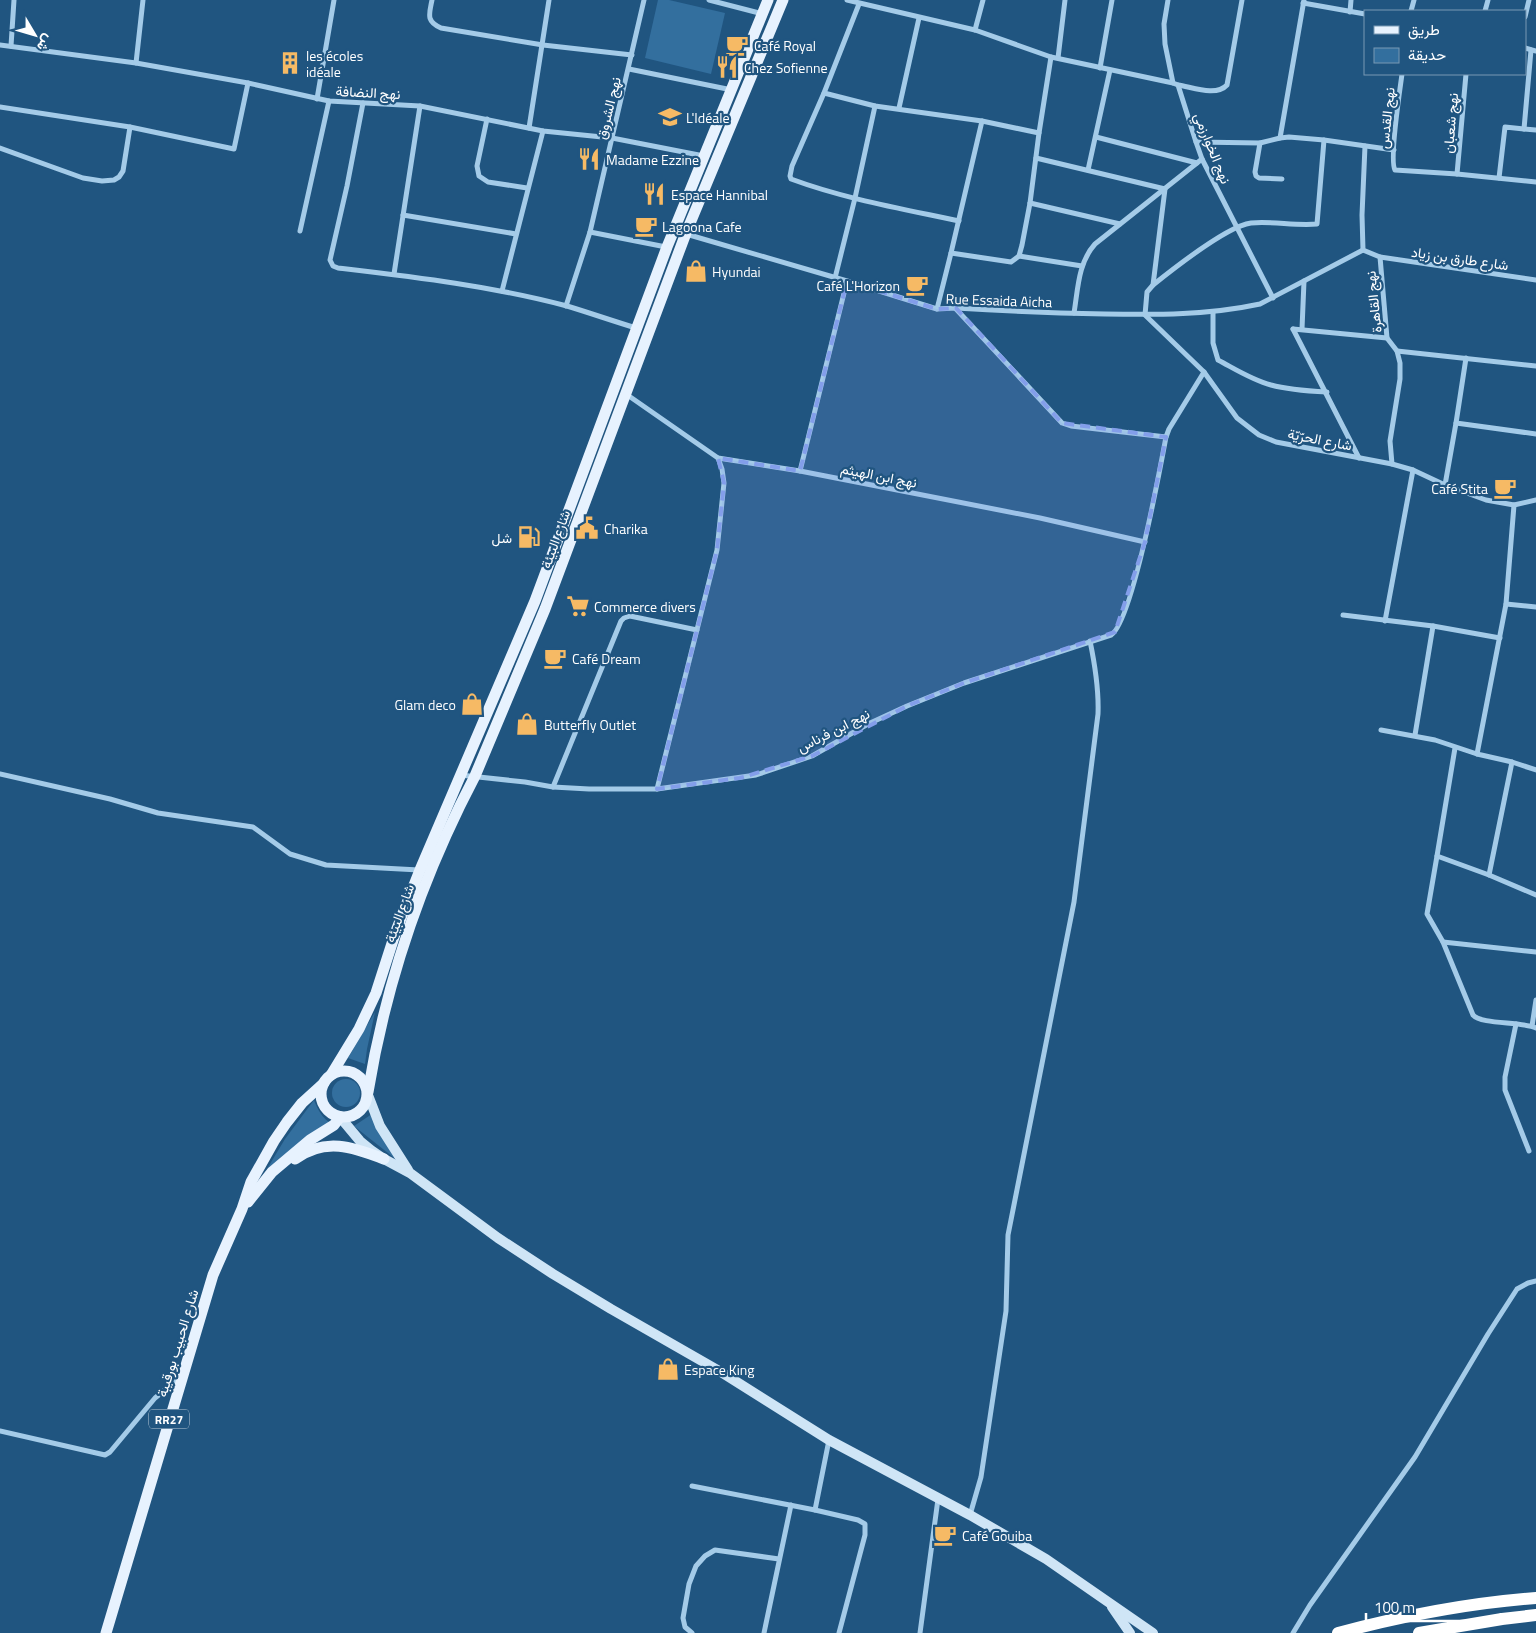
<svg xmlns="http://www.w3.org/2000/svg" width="1536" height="1633" viewBox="0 0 1536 1633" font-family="'Titillium Web',Vazirmatn,sans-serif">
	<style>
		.green { fill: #336f9e }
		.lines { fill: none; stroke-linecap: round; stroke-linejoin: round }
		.street { stroke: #a4cbe8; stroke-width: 5 }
		.secondary { stroke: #cfe5f6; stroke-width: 10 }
		.primary { stroke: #e7f2fe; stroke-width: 11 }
		.highway { stroke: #fff; stroke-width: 12 }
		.marked { fill: #839eea; fill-opacity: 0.2; stroke: #839eea; stroke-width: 4; stroke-dasharray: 10 6; stroke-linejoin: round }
		.labels { text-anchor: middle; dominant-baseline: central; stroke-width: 4.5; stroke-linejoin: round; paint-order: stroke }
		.shield { fill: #205580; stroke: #bcccd9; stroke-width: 1 }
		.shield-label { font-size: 12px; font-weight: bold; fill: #fff }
		.poi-label { font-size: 14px; fill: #fff; stroke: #205580; text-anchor: start }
		.street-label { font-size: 14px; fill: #fff; stroke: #205580 }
	</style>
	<rect width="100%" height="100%" fill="#205580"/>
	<g class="green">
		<path d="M 658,0 L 669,0 L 725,13 L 711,74 L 645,58 Z"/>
		<path d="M 375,1012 L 367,1049 L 365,1064 L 348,1058 Z"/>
		<circle cx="346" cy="1093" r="14"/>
		<path d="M 314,1100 C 318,1110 322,1118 332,1124 L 295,1146 L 267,1169 L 285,1139 Z"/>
		<path d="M 372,1114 L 398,1161 L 354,1126 Z"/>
	</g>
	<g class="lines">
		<g class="street">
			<path d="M 432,0 C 429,15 426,21 441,28 L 543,45 L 632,55"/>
			<path d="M 709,0 L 763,14"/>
			<path d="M 847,0 L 975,30 L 1051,57 L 1173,83"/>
			<path d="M 1168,0 L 1164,24 L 1165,44 L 1173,83 L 1178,85 L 1196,142 L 1202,159 L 1273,298"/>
			<path d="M 1303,3 L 1365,14"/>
			<path d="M 859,4 L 824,93 L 792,166 L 790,176 L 791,179 C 845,199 903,209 959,221"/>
			<path d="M 1411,11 L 1414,0"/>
			<path d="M 1485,11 L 1488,0"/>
			<path d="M 1350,12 L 1351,0"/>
			<path d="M 1525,17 L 1529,0"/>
			<path d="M 975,30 L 983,0"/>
			<path d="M 0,45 L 136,63 L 248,83 L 329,101 L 420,106 L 543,131 L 612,138 L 704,156"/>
			<path d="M 11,46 L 14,0"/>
			<path d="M 1525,48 L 1536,51"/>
			<path d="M 1531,50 L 1524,129 L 1536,130"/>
			<path d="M 1058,58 L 1065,0"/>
			<path d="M 136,63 L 143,0"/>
			<path d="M 1100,68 L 1112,0"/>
			<path d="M 629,69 L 732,90"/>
			<path d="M 1402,74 C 1400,89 1389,161 1395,170 L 1457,174 L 1536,182"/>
			<path d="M 1178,85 C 1192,87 1216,97 1227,85 L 1242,0"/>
			<path d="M 824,93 L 875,106 L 982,121 L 1039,133"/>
			<path d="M 317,99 L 334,0"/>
			<path d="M 363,103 L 347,186 L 330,260 L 333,266 L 338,268 C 414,277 492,286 567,306 C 590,313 613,321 636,328"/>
			<path d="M 0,107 L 130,127 L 234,149 L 248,83"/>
			<path d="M 899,108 L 919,18"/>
			<path d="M 487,119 L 477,166 L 479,176 L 488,182 L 527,188"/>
			<path d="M 982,121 L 951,253 L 1011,262 L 1019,256 L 1022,245 L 1030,203 L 1039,133 L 1051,57"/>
			<path d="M 529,128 L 549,0"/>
			<path d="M 1096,137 L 1197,163"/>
			<path d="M 1280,138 L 1304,0"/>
			<path d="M 1196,142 L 1260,143 L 1280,138 L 1289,137 L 1324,140 L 1394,150"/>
			<path d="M 1260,143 L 1255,172 L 1256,176 L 1259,178 L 1282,179"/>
			<path d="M 1365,146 L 1362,215 L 1363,250 L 1380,257 L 1387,338 L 1397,351 L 1400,363 L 1400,379 L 1390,441 L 1392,464"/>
			<path d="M 0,148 L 83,178 L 102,181 L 114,180 L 119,177 L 123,171 L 130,127"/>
			<path d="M 1036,158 L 1165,189 L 1153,285 L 1147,292 L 1145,315 L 1204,372 L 1237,418 L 1259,435 L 1276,442 L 1392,464 L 1413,470 L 1445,485 L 1486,500 L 1514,505 L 1536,500"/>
			<path d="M 1088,170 L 1110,70"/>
			<path d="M 1457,174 L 1466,74"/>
			<path d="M 1499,178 L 1505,127 L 1524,129"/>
			<path d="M 1030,203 L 1120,224"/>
			<path d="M 403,215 L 516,234"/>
			<path d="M 300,231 L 329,101"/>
			<path d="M 590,232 L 666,247"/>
			<path d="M 686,234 L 847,281 L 937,309 L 956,308 C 1005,311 1055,313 1105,314 C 1157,315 1209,315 1260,304 L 1363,250"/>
			<path d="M 1019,256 L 1082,266"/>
			<path d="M 1380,257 L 1536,280"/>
			<path d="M 394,274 L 420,106"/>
			<path d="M 835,278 L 855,198 L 875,106"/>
			<path d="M 1153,285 C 1173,269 1227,226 1251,223 C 1273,221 1295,226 1317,224 L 1324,140"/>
			<path d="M 502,291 L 543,131"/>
			<path d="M 566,306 L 590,232 L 644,0"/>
			<path d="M 937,309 L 951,253"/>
			<path d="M 956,309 L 1062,423 L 1071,426 L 1166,437"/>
			<path d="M 1213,312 L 1213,343 L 1218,360 C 1235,369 1252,380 1271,385 C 1289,390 1308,391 1327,392"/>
			<path d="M 1074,313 C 1078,289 1078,263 1095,244 L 1202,159"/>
			<path d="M 1293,329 L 1359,458"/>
			<path d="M 1293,329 L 1387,338"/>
			<path d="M 1302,329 L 1304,281"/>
			<path d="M 1397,351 L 1536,366"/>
			<path d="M 1466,358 L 1456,423 L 1536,434"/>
			<path d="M 626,394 L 718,458 L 800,471 L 1040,518 L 1145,542"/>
			<path d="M 800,471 L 847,281"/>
			<path d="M 1445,485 L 1456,423"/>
			<path d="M 1514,505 L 1506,604 L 1477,754 L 1512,762 L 1536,770"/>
			<path d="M 1506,604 L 1536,607"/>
			<path d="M 1343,615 L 1433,626 L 1500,638"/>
			<path d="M 1385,621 L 1413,470"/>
			<path d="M 1381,730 L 1435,740 L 1477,754"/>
			<path d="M 1415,735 L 1433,626"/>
			<path d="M 1455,748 L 1437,856 L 1489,875 L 1536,895"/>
			<path d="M 0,774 L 110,799 L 158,813 L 253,827 L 290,854 L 326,865 L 419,870"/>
			<path d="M 460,775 L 525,782 L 553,787 L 589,789 L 657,789 L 756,775 L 812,756 L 868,724 L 907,706 L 964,683 L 1111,635 C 1132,622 1160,469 1166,437 L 1169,429 L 1204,372"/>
			<path d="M 553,787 L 621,621 L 624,618 L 630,616 L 697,630"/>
			<path d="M 657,789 L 717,550 L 724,483 L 722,469 L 718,458"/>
			<path d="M 1437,856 L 1427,914 L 1443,942 L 1473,1015 C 1482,1025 1521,1021 1536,1028"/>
			<path d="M 1489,875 L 1512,762"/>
			<path d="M 1443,942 L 1536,952"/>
			<path d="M 1516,1024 L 1505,1077 L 1505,1090 L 1529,1151"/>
			<path d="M 1532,1026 L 1536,1000"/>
			<path d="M 0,1431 L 105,1455 L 110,1452 L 155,1398 L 181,1377"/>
			<path d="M 692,1486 L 815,1510 L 858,1520 L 865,1524 L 865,1535 L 839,1633"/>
			<path d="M 815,1510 L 829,1440"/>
			<path d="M 970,1515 L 981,1477 L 1006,1311 L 1008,1235 L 1074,902 L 1098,714 C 1099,689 1095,665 1090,641"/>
			<path d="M 692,1633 L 685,1627 L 683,1618 L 689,1584 L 696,1566 L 705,1556 L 715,1550 L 779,1559"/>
			<path d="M 764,1633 L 791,1505"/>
			<path d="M 920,1633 L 938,1499"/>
			<path d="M 1293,1633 L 1310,1605 L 1415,1457 L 1488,1334 L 1517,1289 L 1528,1283 L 1536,1281"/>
		</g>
		<g class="secondary">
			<path d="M 368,1095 L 380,1126 L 408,1170"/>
			<path d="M 340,1117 L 360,1141 L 371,1150 L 384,1159 L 410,1173 L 498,1238 L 553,1274 L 611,1309 L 721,1372 L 829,1440 L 970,1515 L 1046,1559 L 1153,1633"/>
			<path d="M 1112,1607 L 1130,1633"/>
		</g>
		<g class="primary">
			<circle cx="344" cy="1094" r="23"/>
			<path d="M 331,1075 L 359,1029 L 376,993 L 396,931 L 420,870 L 535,601 L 667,247 L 768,0"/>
			<path d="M 368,1092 C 386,982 423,875 475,776 L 545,609 L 686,233 L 783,0"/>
			<path d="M 295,1159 C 325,1137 353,1147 384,1159"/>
			<path d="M 248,1202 L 272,1172 L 310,1140 L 334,1125 L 340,1117"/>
			<path d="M 106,1633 L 213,1275 L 242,1209 L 251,1182 L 274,1141 L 287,1122 L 302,1103 L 324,1083"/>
		</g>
		<g class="highway">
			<path d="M 1338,1633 C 1402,1616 1469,1603 1536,1598"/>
			<path d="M 1419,1633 L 1502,1619 L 1536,1615"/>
		</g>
	</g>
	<path class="marked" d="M 847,281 L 937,309 L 956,308 L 1062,423 L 1166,437 L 1145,542 L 1115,632 L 964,683 L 907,706 L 812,756 L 740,778 L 657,789 L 717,550 L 724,483 L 718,458 L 800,471 Z"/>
	<defs>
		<symbol id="cafe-bare" viewBox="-9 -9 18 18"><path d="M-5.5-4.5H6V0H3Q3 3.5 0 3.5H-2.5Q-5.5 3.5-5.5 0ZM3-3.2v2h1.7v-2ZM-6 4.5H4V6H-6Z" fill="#f6ba65" stroke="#205580" stroke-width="2.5" paint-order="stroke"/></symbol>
		<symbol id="building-bare" viewBox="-9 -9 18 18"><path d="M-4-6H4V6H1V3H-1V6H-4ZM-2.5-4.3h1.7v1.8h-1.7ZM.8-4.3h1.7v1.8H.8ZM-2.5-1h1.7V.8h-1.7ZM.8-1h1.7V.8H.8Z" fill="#f6ba65" stroke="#205580" stroke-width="2.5" paint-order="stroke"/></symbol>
		<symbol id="restaurant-bare" viewBox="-9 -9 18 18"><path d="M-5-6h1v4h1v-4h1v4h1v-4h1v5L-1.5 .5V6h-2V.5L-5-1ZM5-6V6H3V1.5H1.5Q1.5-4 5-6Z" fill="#f6ba65" stroke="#205580" stroke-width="2.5" paint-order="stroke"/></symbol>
		<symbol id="university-bare" viewBox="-9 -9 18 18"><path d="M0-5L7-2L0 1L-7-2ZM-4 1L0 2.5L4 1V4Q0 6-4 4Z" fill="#f6ba65" stroke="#205580" stroke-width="2.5" paint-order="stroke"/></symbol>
		<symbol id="shop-bare" viewBox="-9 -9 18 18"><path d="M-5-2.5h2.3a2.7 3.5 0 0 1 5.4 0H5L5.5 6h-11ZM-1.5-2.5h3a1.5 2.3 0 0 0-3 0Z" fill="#f6ba65" stroke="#205580" stroke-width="2.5" paint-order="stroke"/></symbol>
		<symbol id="civic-bare" viewBox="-9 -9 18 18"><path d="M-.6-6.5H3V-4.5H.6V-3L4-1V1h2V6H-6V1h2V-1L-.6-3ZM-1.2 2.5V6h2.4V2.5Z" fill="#f6ba65" stroke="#205580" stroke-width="2.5" paint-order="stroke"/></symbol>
		<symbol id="fuel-bare" viewBox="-9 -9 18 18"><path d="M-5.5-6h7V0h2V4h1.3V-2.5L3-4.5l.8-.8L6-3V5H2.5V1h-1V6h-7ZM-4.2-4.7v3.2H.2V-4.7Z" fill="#f6ba65" stroke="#205580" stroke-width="2.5" paint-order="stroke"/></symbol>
		<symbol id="supermarket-bare" viewBox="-9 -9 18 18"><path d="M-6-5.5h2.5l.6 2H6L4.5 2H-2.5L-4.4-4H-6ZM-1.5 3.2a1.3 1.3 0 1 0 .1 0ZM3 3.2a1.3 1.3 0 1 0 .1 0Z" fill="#f6ba65" stroke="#205580" stroke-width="2.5" paint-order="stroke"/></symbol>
	</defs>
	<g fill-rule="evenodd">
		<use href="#cafe-bare" x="721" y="29" width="32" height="32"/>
		<use href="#building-bare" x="274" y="47" width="32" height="32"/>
		<use href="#restaurant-bare" x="711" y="51" width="32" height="32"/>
		<use href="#university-bare" x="654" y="101" width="32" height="32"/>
		<use href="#restaurant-bare" x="573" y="143" width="32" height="32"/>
		<use href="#restaurant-bare" x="638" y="178" width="32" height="32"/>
		<use href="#cafe-bare" x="630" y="210" width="32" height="32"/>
		<use href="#shop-bare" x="680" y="255" width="32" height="32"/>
		<use href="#cafe-bare" x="901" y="269" width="32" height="32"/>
		<use href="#cafe-bare" x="1489" y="472" width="32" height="32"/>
		<use href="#civic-bare" x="571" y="512" width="32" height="32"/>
		<use href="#fuel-bare" x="513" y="521" width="32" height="32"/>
		<use href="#supermarket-bare" x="562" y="590" width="32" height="32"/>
		<use href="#cafe-bare" x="539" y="642" width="32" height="32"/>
		<use href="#shop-bare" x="456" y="688" width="32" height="32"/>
		<use href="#shop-bare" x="511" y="708" width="32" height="32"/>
		<use href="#shop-bare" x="652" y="1353" width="32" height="32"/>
		<use href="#cafe-bare" x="929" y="1519" width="32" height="32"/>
	</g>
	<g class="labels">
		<rect class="shield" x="149" y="1409.5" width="40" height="19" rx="4"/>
		<g class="shield-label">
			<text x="169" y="1419">RR27</text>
		</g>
		<g class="poi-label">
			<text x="754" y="45">Café Royal</text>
			<text x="306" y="55">les écoles<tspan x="306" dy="16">idéale</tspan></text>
			<text x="744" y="67">Chez Sofienne</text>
			<text x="686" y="117">L'Idéale</text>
			<text x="606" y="159">Madame Ezzine</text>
			<text x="671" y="194">Espace Hannibal</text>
			<text x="662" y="226">Lagoona Cafe</text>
			<text x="712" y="271">Hyundai</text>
			<text x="900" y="285" text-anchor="end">Café L'Horizon</text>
			<text x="1488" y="488" text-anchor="end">Café Stita</text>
			<text x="604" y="528">Charika</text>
			<text x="512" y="537" text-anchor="end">شل</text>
			<text x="594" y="606">Commerce divers</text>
			<text x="572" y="658">Café Dream</text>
			<text x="456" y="704" text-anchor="end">Glam deco</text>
			<text x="544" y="724">Butterfly Outlet</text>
			<text x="684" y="1369">Espace King</text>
			<text x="962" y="1535">Café Gouiba</text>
		</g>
		<g class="street-label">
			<text transform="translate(368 92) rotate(3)">نهج النضافة</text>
			<text transform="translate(608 108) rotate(-76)">نهج الشروق</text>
			<text transform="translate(1386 118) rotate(-84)">نهج القدس</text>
			<text transform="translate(1450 123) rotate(-85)">نهج شعبان</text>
			<text transform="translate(1213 148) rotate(68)">نهج الخوارزمي</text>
			<text transform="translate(1460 258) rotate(8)">شارع طارق بن زياد</text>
			<text transform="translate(999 300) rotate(2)">Rue Essaida Aicha</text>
			<text transform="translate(1373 302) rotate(-96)">نهج القاهرة</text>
			<text transform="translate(1320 439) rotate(11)">شارع الحرّيّة</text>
			<text transform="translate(879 475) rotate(11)">نهج ابن الهيثم</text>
			<text transform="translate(555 539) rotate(-70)">شارع البيئة</text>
			<text transform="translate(833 730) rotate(-27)">نهج ابن فرناس</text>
			<text transform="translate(399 913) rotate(-70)">شارع البيئة</text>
			<text transform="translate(177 1343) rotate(-73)">شارع الحبيب بورقيبة</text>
		</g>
	</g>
	<rect x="1364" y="10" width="162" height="65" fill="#205580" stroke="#7999b3"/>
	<rect x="1374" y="26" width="25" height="8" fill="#e7f2fe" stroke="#7999b3"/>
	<text x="1408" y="35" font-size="15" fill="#ffffff">طريق</text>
	<rect x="1374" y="48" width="25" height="15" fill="#336f9e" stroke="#7999b3"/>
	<text x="1408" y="60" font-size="15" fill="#ffffff">حديقة</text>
	<g transform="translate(35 35) rotate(128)" stroke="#205580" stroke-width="4" paint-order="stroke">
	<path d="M0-4L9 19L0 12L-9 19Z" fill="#ffffff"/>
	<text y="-8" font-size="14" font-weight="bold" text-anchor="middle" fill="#ffffff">ش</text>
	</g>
	<path d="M1366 1613v8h135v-8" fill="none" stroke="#ffffff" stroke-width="2.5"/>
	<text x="1374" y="1613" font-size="15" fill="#ffffff" stroke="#205580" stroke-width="4" paint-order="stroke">100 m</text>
</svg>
